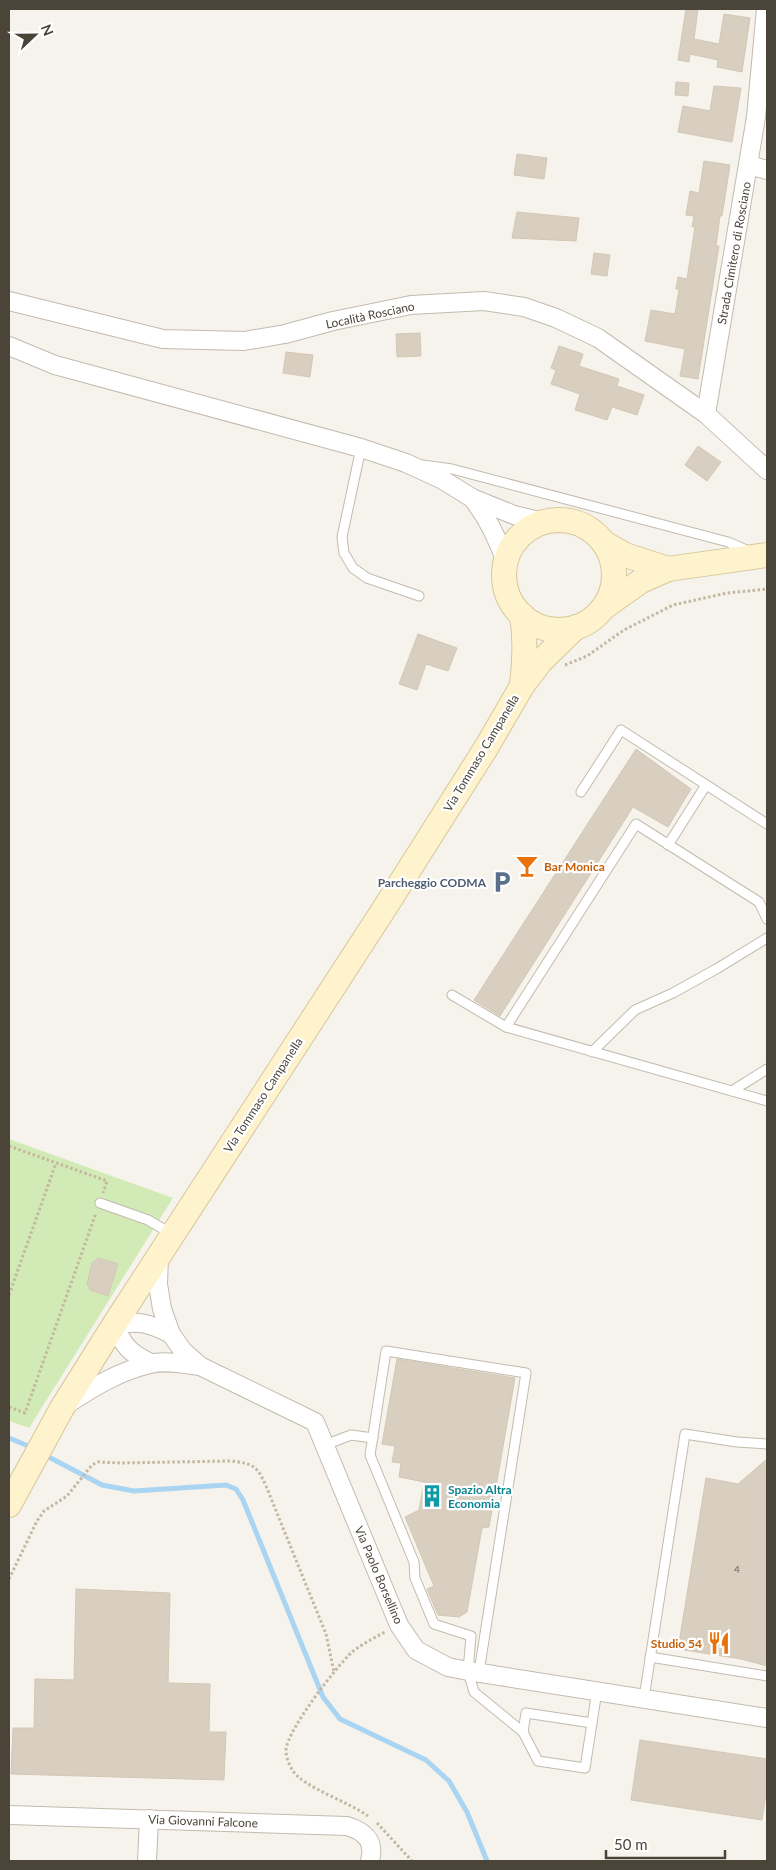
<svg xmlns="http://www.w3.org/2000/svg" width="776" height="1870" viewBox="0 0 776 1870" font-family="Lato,sans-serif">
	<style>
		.green { fill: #d2eab5 }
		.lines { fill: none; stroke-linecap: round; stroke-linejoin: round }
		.stream { stroke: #a9d4f2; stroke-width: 5 }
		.building { fill: #d8cfc1; stroke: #d3c7b4 }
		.lane-casing { stroke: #c2bbae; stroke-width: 11 }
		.street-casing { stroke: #c2bbae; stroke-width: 20 }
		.secondary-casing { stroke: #d6c79b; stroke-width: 26 }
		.path { stroke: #c4b79f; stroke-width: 3; stroke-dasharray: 2.5 2.5; stroke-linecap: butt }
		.lane { stroke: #fff; stroke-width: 9 }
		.street { stroke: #fff; stroke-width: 18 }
		.secondary { stroke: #fff3cd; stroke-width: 24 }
		.labels { text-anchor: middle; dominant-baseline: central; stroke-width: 4.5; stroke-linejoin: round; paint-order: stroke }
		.number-label { font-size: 10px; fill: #6e675b }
		.street-label { font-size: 12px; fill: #4b4439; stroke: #fff }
		.food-label { font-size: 12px; font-weight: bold; fill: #c56008; stroke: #fff; text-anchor: start }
		.service-label { font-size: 12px; font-weight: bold; fill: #4e5e75; stroke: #fff; text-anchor: end }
		.culture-label { font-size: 12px; font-weight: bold; fill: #0d838f; stroke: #fff; text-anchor: start }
	</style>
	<rect width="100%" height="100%" fill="#f6f3ec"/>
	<path class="green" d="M 9,1139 L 173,1198 L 29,1428 L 9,1421 Z"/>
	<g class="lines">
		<g class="stream">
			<path d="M 9,1438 L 33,1448"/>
			<path d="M 43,1454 L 102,1485 L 134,1491 L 226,1485 L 236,1489 L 243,1500 L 323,1697 L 340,1719 L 426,1760 L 449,1781 L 467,1812 L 487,1861"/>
		</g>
	</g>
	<g class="building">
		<path d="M 686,9 L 698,9 L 694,39 L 719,44 L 724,14 L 750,18 L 742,72 L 717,67 L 718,60 L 690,54 L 689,62 L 678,60 Z"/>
		<path d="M 676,82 L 689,83 L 688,96 L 675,95 Z"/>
		<path d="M 714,86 L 741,88 L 732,142 L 678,132 L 683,106 L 710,111 Z"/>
		<path d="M 517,154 L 547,158 L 544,179 L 514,175 Z"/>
		<path d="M 704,161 L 730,165 L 722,216 L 720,216 L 716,246 L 719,246 L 698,379 L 680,376 L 685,349 L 645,341 L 651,310 L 675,314 L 679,289 L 676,289 L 678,277 L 687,279 L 695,227 L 692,227 L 694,216 L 686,215 L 690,191 L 699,193 Z"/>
		<path d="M 517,212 L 579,218 L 576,241 L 512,238 Z"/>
		<path d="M 594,253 L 610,255 L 607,276 L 591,274 Z"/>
		<path d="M 420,333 L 421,356 L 397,357 L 396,334 Z"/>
		<path d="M 559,346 L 583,354 L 579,366 L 619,379 L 617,386 L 644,395 L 637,415 L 612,407 L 607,420 L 575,410 L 580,394 L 551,384 L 556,370 L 551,368 Z"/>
		<path d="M 286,352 L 313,355 L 310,377 L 283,373 Z"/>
		<path d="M 698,446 L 721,462 L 707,481 L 685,465 Z"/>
		<path d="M 418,634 L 457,648 L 448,671 L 426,664 L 417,690 L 399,684 Z"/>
		<path d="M 636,749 L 691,789 L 668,827 L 633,807 L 500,1016 L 474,1000 Z"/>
		<path d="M 98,1258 L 118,1264 L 108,1296 L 90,1290 L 87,1284 L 92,1263 Z"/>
		<path d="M 397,1359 L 515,1378 L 489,1527 L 482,1528 L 467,1612 L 459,1617 L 438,1615 L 427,1589 L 434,1586 L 405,1517 L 419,1510 L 424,1482 L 399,1477 L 401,1463 L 392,1462 L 395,1446 L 382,1444 Z"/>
		<path d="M 767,1459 L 767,1666 L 741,1659 L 678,1649 L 706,1478 L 738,1484 Z"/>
		<path d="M 76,1589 L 170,1593 L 168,1683 L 210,1684 L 209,1732 L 226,1732 L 224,1780 L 11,1774 L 13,1728 L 34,1728 L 35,1679 L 74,1680 Z"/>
		<path d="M 640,1740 L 767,1759 L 767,1786 L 762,1820 L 631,1800 Z"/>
	</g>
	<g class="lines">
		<defs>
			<g id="lane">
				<path d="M 361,448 L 342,537 L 344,553 L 353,568 L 367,578 L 419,596"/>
				<path d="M 423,465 L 452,469 L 728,542 L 751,552"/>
				<path d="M 581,792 L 621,730 L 767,824"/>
				<path d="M 668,845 L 706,785"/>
				<path d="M 452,995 L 506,1027 L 767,1101"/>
				<path d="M 506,1027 L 636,824 L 759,902 L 767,919"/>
				<path d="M 592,1052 L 635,1010 L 673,993 L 718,968 L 767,938"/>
				<path d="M 732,1091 L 767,1069"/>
				<path d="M 100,1203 L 148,1220 L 172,1234"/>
				<path d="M 325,1445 L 351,1435 L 373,1438"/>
				<path d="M 650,1657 L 767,1676"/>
				<path d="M 479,1672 L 526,1373 L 386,1351 L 370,1455 L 414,1562 L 415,1578 L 434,1624 L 471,1636 L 468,1671 L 474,1692 L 523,1732"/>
				<path d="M 644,1698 L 685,1434 L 737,1442 L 767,1444"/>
				<path d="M 526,1713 L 592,1723 L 585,1768 L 538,1761 L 523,1732 Z"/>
				<path d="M 592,1723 L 597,1691"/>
			</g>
			<g id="street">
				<path d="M 749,165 L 767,170"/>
				<path d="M 9,301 L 163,339 L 244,341 L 285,334 L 333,321 L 411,305 L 484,301 L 524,307 L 556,318 L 598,338 L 706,414 L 767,470"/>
				<path d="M 9,346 L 55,365 L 361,448 L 406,463 L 443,480 L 472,498 L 514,515 L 543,522"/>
				<path d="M 706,414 L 756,117 L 766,9"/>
				<path d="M 472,498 C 488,518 498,539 506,563"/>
				<path d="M 159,1255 L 158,1284 L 162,1309 L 171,1334 L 183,1351 L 200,1366 L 315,1422 L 399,1625 L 416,1650 L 448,1667 L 468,1671 L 767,1718"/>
				<path d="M 151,1363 C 129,1353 124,1346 114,1325 C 138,1320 149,1323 171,1334"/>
				<path d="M 66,1405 C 92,1388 119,1371 150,1364 C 165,1360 184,1364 200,1366"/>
				<path d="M 9,1815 L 347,1826 C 366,1832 375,1841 370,1861"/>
				<path d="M 147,1861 L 149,1819"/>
			</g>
			<g id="secondary">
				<circle cx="559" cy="575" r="55"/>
				<path d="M 604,543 L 625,555 L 668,569"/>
				<path d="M 603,608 L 641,581 L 668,569 L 767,555"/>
				<path d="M 522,684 C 525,660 526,640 522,615"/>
				<path d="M 9,1505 L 62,1408 L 114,1325 L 386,906 L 486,748 L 522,686 L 541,661 L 576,627"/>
			</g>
		</defs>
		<use href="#lane" class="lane-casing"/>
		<use href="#street" class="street-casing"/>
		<use href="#secondary" class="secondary-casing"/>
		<g class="path">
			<path d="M 565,665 L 587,656 L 624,630 L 673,605 L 727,593 L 767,589"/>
			<path d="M 9,1146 L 107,1181 L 103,1193"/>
			<path d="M 9,1295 L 56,1163"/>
			<path d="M 9,1407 L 25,1413 L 96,1213"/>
			<path d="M 9,1579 L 37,1521 L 44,1511 L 67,1496 L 92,1465 L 98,1462 L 121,1463 L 229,1461 C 252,1463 257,1465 266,1486 L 326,1634 L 334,1672"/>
			<path d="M 368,1816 C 351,1803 303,1787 293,1771 C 289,1765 286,1757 286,1750 C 287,1730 337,1666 352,1652 C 362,1644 374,1638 385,1632"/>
			<path d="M 377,1823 L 412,1861"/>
		</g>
		<use href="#lane" class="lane"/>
		<use href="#street" class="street"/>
		<use href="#secondary" class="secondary"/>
	</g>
	<defs>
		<symbol id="bar-bare" viewBox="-9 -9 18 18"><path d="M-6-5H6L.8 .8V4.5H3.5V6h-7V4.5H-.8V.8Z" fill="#e8710a" stroke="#fff" stroke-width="2.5" paint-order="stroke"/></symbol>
		<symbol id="parking-bare" viewBox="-9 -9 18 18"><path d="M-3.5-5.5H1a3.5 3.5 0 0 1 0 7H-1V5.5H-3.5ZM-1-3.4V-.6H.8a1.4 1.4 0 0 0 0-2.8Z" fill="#5c6f8a" stroke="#fff" stroke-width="2.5" paint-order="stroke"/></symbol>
		<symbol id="building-bare" viewBox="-9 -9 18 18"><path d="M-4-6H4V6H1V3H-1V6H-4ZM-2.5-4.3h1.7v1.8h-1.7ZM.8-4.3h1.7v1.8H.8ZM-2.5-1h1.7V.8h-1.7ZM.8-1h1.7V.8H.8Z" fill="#0f9aa8" stroke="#fff" stroke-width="2.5" paint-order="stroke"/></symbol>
		<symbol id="restaurant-bare" viewBox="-9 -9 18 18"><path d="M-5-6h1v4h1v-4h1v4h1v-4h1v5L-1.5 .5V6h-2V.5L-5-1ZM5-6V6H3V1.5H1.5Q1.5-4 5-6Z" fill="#e8710a" stroke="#fff" stroke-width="2.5" paint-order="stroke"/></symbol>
	</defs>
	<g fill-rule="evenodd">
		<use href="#bar-bare" x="511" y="850" width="32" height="32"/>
		<use href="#parking-bare" x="486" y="866" width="32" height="32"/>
		<use href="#building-bare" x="416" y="1480" width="32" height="32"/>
		<use href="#restaurant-bare" x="703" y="1627" width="32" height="32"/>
	</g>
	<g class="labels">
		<g class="number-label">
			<text x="737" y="1569">4</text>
		</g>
		<g class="street-label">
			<text transform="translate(734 253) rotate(-80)">Strada Cimitero di Rosciano</text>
			<text transform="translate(370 315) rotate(-12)">Località Rosciano</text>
			<text transform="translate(481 753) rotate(-59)">Via Tommaso Campanella</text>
			<text transform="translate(263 1095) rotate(-57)">Via Tommaso Campanella</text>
			<text transform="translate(379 1575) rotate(67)">Via Paolo Borsellino</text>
			<text transform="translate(203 1821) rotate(2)">Via Giovanni Falcone</text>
		</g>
		<g class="food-label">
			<text x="544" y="866">Bar Monica</text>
			<text x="702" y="1643" text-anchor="end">Studio 54</text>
		</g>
		<g class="service-label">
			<text x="486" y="882">Parcheggio CODMA</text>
		</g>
		<g class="culture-label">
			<text x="448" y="1489">Spazio Altra<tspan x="448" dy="14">Economia</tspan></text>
		</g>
	</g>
	<rect width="776" height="1870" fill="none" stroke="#4b4439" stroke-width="20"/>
	<g transform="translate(35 35) rotate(68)" stroke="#ffffff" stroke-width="4" paint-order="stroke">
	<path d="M0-4L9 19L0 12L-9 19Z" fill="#4b4439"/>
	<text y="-8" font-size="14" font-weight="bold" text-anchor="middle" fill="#4b4439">N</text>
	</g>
	<path d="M606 1850v8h119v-8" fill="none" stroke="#4b4439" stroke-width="2.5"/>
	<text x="614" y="1850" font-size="15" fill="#4b4439" stroke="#ffffff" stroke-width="4" paint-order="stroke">50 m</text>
</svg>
